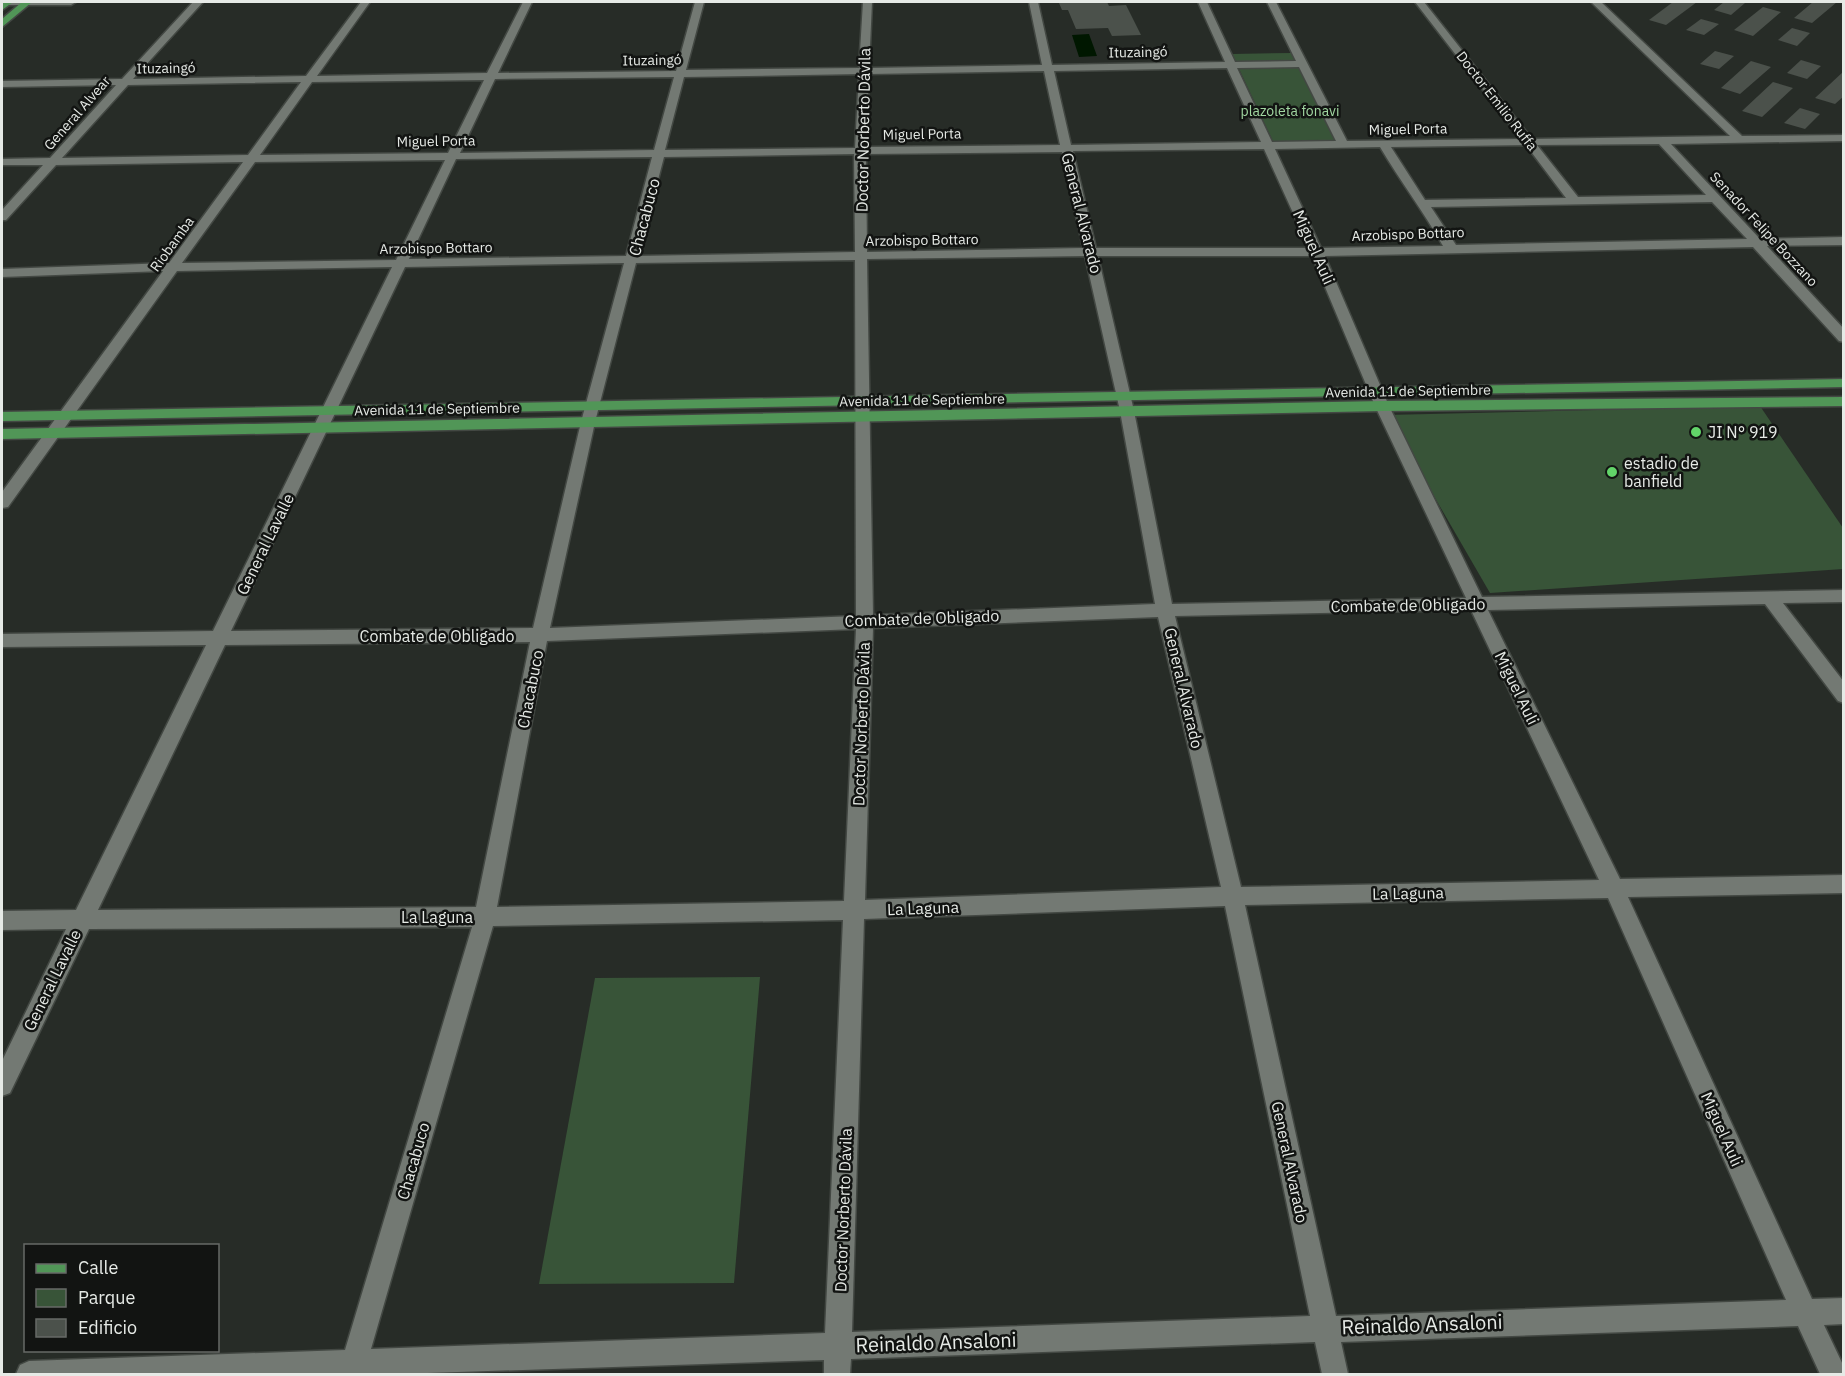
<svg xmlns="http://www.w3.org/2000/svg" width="1845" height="1376" viewBox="0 0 1845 1376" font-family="'IBM Plex Sans',sans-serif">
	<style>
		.green { fill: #385438 }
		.water { fill: #001700 }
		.building { fill: #4b514b }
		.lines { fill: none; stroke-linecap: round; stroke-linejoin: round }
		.minor-casing { stroke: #434843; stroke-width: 3 }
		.major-casing { stroke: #434843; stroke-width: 3 }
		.minor { fill: #737973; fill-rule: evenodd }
		.major { fill: #519657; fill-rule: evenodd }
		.poi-dot { fill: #62d469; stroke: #121412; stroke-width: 2 }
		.labels { text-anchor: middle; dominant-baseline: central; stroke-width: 5; stroke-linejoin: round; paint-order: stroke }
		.far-street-label { font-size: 14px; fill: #e6eae6; stroke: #121412 }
		.far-park-label { font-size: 14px; fill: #a1d7a1; stroke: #121412 }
		.street-label { font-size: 16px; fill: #e6eae6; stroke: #121412 }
		.poi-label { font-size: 16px; fill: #e6eae6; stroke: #121412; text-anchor: start }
		.near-street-label { font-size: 20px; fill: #e6eae6; stroke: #121412 }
	</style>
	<rect width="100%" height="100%" fill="#272c27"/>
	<g class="green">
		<path d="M 1292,53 L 1339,143 L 1275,146 L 1232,54 Z"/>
		<path d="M 1760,406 L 1843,528 L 1843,569 L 1490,593 L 1387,415 Z"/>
		<path d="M 760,977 L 734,1283 L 539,1284 L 595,978 Z"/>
	</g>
	<path class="water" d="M 1089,34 L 1097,56 L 1079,57 L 1072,35 Z"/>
	<g class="building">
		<path d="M 1107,2 L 1109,6 L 1126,5 L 1141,35 L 1112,36 L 1108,28 L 1076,29 L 1068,10 L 1062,10 L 1059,3 Z"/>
		<path d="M 1673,2 L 1697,2 L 1666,25 L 1649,20 Z"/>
		<path d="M 1724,2 L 1739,2 L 1745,3 L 1731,15 L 1714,10 Z"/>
		<path d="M 1813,2 L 1837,2 L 1812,23 L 1794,18 Z"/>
		<path d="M 1763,7 L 1781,12 L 1753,36 L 1734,30 Z"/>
		<path d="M 1701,19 L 1719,24 L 1704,35 L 1686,30 Z"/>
		<path d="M 1792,28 L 1810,33 L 1797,46 L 1778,40 Z"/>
		<path d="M 1715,51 L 1734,56 L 1719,69 L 1700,64 Z"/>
		<path d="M 1801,60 L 1821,66 L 1807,79 L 1787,73 Z"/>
		<path d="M 1751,61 L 1771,67 L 1740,94 L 1721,88 Z"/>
		<path d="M 1844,71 L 1844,96 L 1835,104 L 1815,98 Z"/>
		<path d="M 1773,82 L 1793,88 L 1762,117 L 1742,111 Z"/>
		<path d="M 1800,108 L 1820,114 L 1805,129 L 1784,123 Z"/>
	</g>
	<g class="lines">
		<defs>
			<g id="minor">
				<path d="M 2,2 L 76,2 L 71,5 L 2,5 Z"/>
				<path d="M 193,2 L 203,2 L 133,79 L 306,76 L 361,2 L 370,2 L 317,76 L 487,73 L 523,2 L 532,2 L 498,73 L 676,71 L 695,2 L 704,2 L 686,70 L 859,68 L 863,2 L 872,2 L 869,68 L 1042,65 L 1029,2 L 1038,2 L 1052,65 L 1225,62 L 1198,2 L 1207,2 L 1235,62 L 1296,61 L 1267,2 L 1276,2 L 1347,141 L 1521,139 L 1415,2 L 1424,2 L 1532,139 L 1730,136 L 1591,2 L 1601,2 L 1742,136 L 1844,135 L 1844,141 L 1671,144 L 1760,239 L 1844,237 L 1844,245 L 1767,246 L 1844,329 L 1844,342 L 1839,341 L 1753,247 L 1325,256 L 1389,406 L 1482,597 L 1844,590 L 1844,602 L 1783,603 L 1844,682 L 1844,703 L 1838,701 L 1765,604 L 1488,610 L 1620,879 L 1844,875 L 1844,893 L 1628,897 L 1812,1299 L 1844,1298 L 1844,1324 L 1824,1325 L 1844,1367 L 1844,1374 L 1820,1374 L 1798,1326 L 1341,1342 L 1348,1374 L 1322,1374 L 1315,1342 L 851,1359 L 850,1374 L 824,1374 L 824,1360 L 398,1374 L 16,1374 L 20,1365 L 29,1361 L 345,1350 L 472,927 L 89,929 L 10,1093 L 2,1096 L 2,1061 L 66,929 L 2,930 L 2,911 L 76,910 L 206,645 L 2,647 L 2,634 L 213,631 L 392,267 L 177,271 L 8,507 L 2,508 L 2,492 L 163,271 L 2,277 L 2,269 L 169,263 L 243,162 L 56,165 L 6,220 L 2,220 L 2,210 L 43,165 L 2,165 L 2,159 L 50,158 L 116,85 L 2,87 L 2,81 L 122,79 ZM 1299,67 L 1336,141 L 1272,142 L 1237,68 ZM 1227,68 L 1261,142 L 1071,145 L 1054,71 ZM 1044,71 L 1060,145 L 866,147 L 869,74 ZM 859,74 L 855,148 L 665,150 L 684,77 ZM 674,77 L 654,150 L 460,153 L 495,79 ZM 484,80 L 448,153 L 260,155 L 312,82 ZM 301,82 L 248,155 L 62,158 L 128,85 ZM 1659,144 L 1706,195 L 1578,197 L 1537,145 ZM 1526,145 L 1566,198 L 1425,200 L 1391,147 ZM 1380,147 C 1400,181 1424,212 1443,246 L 1321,248 L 1275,149 ZM 1264,149 L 1309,248 L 1096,248 L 1073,151 ZM 1062,152 L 1083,248 L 867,252 L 866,154 ZM 854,154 L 855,252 L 638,256 L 664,157 ZM 652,157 L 626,256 L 409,259 L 456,159 ZM 445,160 L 396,260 L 182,263 L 255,162 ZM 1712,202 L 1747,239 L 1456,245 L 1431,207 ZM 1085,256 L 1120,411 L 1155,604 L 873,615 L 867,259 ZM 1098,256 L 1312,256 L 1375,406 L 1466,598 L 1172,604 L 1134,411 ZM 855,260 L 856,616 L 550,628 L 595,422 L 636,263 ZM 624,263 L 581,422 L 533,628 L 231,631 L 405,267 ZM 1471,610 L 1599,880 L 1241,887 L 1175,616 ZM 1158,617 L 1221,887 L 865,900 L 873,628 ZM 856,629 L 844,901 L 497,907 L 547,641 ZM 530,642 L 476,907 L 98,910 L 225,645 ZM 1608,898 L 1786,1300 L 1336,1316 L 1245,905 ZM 1225,906 L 1310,1316 L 852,1332 L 864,919 ZM 843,920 L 825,1333 L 371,1349 L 493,926 Z"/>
			</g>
			<g id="major">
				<path d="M 3,2 L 13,2 L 2,10 Z"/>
				<path d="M 22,2 L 32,2 L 2,27 L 2,19 Z"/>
				<path d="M 1844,379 L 1844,387 L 2,421 L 2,412 Z"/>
				<path d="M 1844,397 L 1844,406 L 1382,411 L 2,439 L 2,429 L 1382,401 Z"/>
			</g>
		</defs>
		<use href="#minor" class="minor-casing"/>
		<use href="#major" class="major-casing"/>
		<use href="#minor" class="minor"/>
		<use href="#major" class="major"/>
	</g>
	<g class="poi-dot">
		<circle cx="1696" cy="432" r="6"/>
		<circle cx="1612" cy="472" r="6"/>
	</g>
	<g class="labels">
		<g class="far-street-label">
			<text transform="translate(1138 52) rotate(-1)">Ituzaingó</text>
			<text transform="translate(652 60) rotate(-1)">Ituzaingó</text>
			<text transform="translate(166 68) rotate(-1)">Ituzaingó</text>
			<text transform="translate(1497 101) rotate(52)">Doctor Emilio Ruffa</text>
			<text transform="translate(77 113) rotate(-49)">General Alvear</text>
			<text transform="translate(1408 129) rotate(-1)">Miguel Porta</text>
			<text transform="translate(922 134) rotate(-1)">Miguel Porta</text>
			<text transform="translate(436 141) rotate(-1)">Miguel Porta</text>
			<text transform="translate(1764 229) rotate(47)">Senador Felipe Bozzano</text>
			<text transform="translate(1408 234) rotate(-2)">Arzobispo Bottaro</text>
			<text transform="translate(922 240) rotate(-1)">Arzobispo Bottaro</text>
			<text transform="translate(172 244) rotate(-54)">Riobamba</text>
			<text transform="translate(436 248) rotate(-1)">Arzobispo Bottaro</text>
			<text transform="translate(1408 391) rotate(-1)">Avenida 11 de Septiembre</text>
			<text transform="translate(922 400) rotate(-1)">Avenida 11 de Septiembre</text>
			<text transform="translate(437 409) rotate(-1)">Avenida 11 de Septiembre</text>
		</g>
		<g class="far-park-label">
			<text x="1290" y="111">plazoleta fonavi</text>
		</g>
		<g class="street-label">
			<text transform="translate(863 130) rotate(-89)">Doctor Norberto Dávila</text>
			<text transform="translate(1082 213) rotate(76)">General Alvarado</text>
			<text transform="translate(644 217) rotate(-75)">Chacabuco</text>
			<text transform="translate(1314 247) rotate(66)">Miguel Auli</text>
			<text transform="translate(265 544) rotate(-64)">General Lavalle</text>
			<text transform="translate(1408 605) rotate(-1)">Combate de Obligado</text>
			<text transform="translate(922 618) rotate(-2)">Combate de Obligado</text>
			<text x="437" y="636">Combate de Obligado</text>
			<text transform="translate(1184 688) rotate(77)">General Alvarado</text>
			<text transform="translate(1517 688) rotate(64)">Miguel Auli</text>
			<text transform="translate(530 689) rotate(-79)">Chacabuco</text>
			<text transform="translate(861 724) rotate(-88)">Doctor Norberto Dávila</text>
			<text transform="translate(1408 893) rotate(-1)">La Laguna</text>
			<text transform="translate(923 908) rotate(-2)">La Laguna</text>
			<text x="437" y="917">La Laguna</text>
			<text transform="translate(52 980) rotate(-64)">General Lavalle</text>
			<text transform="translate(1722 1129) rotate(66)">Miguel Auli</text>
			<text transform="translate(413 1161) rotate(-74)">Chacabuco</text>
			<text transform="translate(1290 1162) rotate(78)">General Alvarado</text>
			<text transform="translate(843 1210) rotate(-88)">Doctor Norberto Dávila</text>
		</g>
		<g class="poi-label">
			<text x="1708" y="432">JI N° 919</text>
			<text x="1624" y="463">estadio de<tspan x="1624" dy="18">banfield</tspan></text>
		</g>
		<g class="near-street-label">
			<text transform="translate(1422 1324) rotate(-2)">Reinaldo Ansaloni</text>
			<text transform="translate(936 1342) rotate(-2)">Reinaldo Ansaloni</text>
		</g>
	</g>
	<rect width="1845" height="1376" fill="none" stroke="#e6eae6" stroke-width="6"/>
	<rect x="24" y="1244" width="195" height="108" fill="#121412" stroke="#676a67" stroke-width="1.5"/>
	<rect x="36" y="1264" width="30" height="9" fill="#519657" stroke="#676a67" stroke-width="1.5"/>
	<text x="78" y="1274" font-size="18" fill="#e6eae6">Calle</text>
	<rect x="36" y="1289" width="30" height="18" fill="#385438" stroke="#676a67" stroke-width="1.5"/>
	<text x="78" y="1304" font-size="18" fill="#e6eae6">Parque</text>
	<rect x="36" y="1319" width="30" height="18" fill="#4b514b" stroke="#676a67" stroke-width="1.5"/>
	<text x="78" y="1334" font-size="18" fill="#e6eae6">Edificio</text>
</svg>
